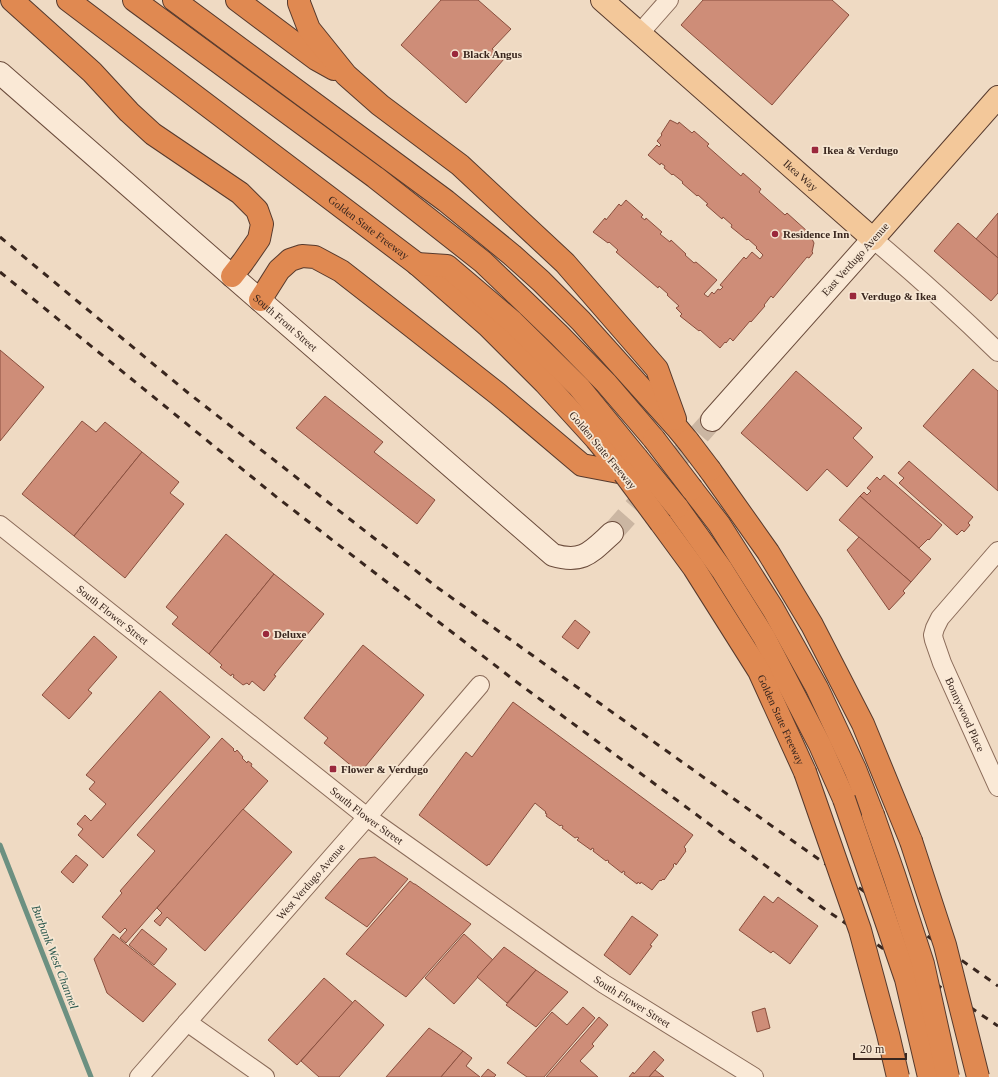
<svg xmlns="http://www.w3.org/2000/svg" width="998" height="1077" viewBox="0 0 998 1077" font-family="Georgia,serif">
	<style>
		.lines { fill: none; stroke-linecap: round; stroke-linejoin: round }
		.stream { stroke: #6c9081; stroke-width: 5 }
		.building { fill: #ce8d78; stroke: #894f3e }
		.secondary-tunnel { stroke: #cbb6a2; stroke-width: 22; stroke-dasharray: 22 11; stroke-linecap: butt }
		.street-casing { stroke: #8a6b59; stroke-width: 20 }
		.secondary-casing { stroke: #6b4c3c; stroke-width: 24 }
		.primary-casing { stroke: #573a2d; stroke-width: 24 }
		.highway-casing { stroke: #573a2d; stroke-width: 24 }
		.street { stroke: #fae9d6; stroke-width: 18 }
		.secondary { stroke: #fae9d6; stroke-width: 22 }
		.primary { stroke: #f3c89a; stroke-width: 22 }
		.highway { stroke: #e08951; stroke-width: 22 }
		.rail { stroke: #39261e; stroke-width: 3; stroke-dasharray: 7 7; stroke-linecap: butt }
		.highway-bridge-casing { stroke: #573a2d; stroke-width: 24; stroke-linecap: butt }
		.highway-bridge { stroke: #e08951; stroke-width: 22 }
		.poi-dot { fill: #9a283c; stroke: #f6e6d2; stroke-width: 1.5 }
		.labels { text-anchor: middle; dominant-baseline: central; stroke-width: 3.5; stroke-linejoin: round; paint-order: stroke }
		.poi-label { font-size: 11px; font-weight: bold; fill: #39261e; stroke: #f6e6d2; text-anchor: start }
		.street-label { font-size: 11px; fill: #39261e; stroke: #f6e6d2 }
		.water-label { font-size: 12px; font-style: italic; fill: #2c594f; stroke: #f6e6d2 }
	</style>
	<rect width="100%" height="100%" fill="#efdac3"/>
	<g class="lines">
		<path class="stream" d="M 0,845 L 91,1077"/>
	</g>
	<g class="building">
		<path d="M 441,0 L 478,0 L 511,29 L 492,49 L 504,59 L 466,103 L 401,45 Z"/>
		<path d="M 703,0 L 832,0 L 849,15 L 772,105 L 681,25 Z"/>
		<path d="M 670,120 L 678,124 L 679,122 L 692,133 L 694,131 L 709,144 L 707,146 L 741,176 L 743,173 L 761,189 L 759,192 L 785,215 L 787,213 L 807,231 L 808,230 L 812,233 L 810,235 L 814,243 L 812,252 L 813,253 L 809,258 L 807,257 L 773,298 L 771,296 L 764,305 L 765,306 L 751,322 L 750,321 L 733,341 L 730,338 L 726,343 L 725,342 L 720,348 L 700,330 L 699,331 L 680,316 L 682,314 L 676,308 L 679,306 L 667,295 L 668,294 L 659,286 L 658,288 L 616,252 L 618,250 L 609,242 L 608,243 L 593,232 L 605,218 L 606,220 L 619,204 L 621,206 L 626,200 L 643,215 L 641,217 L 645,220 L 646,218 L 662,232 L 660,234 L 670,242 L 671,240 L 686,254 L 685,255 L 694,263 L 696,262 L 717,280 L 704,294 L 708,297 L 712,292 L 714,294 L 718,289 L 720,290 L 723,287 L 720,285 L 744,257 L 746,259 L 752,252 L 760,259 L 763,255 L 756,248 L 757,247 L 748,239 L 747,240 L 731,227 L 732,225 L 723,217 L 722,219 L 706,205 L 708,204 L 698,195 L 697,196 L 682,183 L 683,182 L 673,174 L 672,175 L 664,168 L 665,166 L 661,163 L 660,165 L 648,155 L 657,145 L 659,147 L 661,145 L 657,141 L 662,135 L 661,134 Z"/>
		<path d="M 998,213 L 998,258 L 976,239 Z"/>
		<path d="M 958,223 L 998,258 L 998,293 L 991,301 L 934,251 Z"/>
		<path d="M 0,350 L 44,387 L 0,441 Z"/>
		<path d="M 973,369 L 998,391 L 998,491 L 923,426 Z"/>
		<path d="M 796,371 L 862,428 L 853,438 L 873,457 L 847,487 L 827,469 L 807,491 L 741,433 Z"/>
		<path d="M 325,396 L 383,442 L 374,452 L 435,500 L 417,524 L 296,428 Z"/>
		<path d="M 82,421 L 96,432 L 105,422 L 142,452 L 74,536 L 22,494 Z"/>
		<path d="M 142,452 L 179,482 L 170,493 L 184,504 L 125,578 L 74,536 Z"/>
		<path d="M 909,461 L 973,517 L 968,523 L 970,525 L 964,532 L 962,530 L 957,535 L 899,483 L 904,478 L 898,473 Z"/>
		<path d="M 884,475 L 942,525 L 929,540 L 928,539 L 919,548 L 860,496 L 864,492 L 867,495 L 871,491 L 867,488 L 877,477 L 880,480 Z"/>
		<path d="M 860,496 L 931,559 L 911,582 L 839,520 Z"/>
		<path d="M 226,534 L 274,574 L 209,654 L 172,624 L 178,617 L 166,607 Z"/>
		<path d="M 859,537 L 911,582 L 903,591 L 905,593 L 889,610 L 847,550 Z"/>
		<path d="M 274,574 L 324,614 L 274,675 L 276,676 L 264,691 L 252,681 L 249,685 L 247,683 L 243,685 L 233,677 L 234,675 L 232,674 L 231,676 L 220,667 L 222,665 L 209,654 Z"/>
		<path d="M 575,620 L 590,632 L 578,649 L 562,637 Z"/>
		<path d="M 94,636 L 117,657 L 88,690 L 92,693 L 69,719 L 42,695 Z"/>
		<path d="M 363,645 L 424,695 L 360,773 L 324,743 L 328,738 L 304,718 Z"/>
		<path d="M 160,691 L 210,737 L 103,858 L 78,835 L 83,829 L 77,824 L 85,815 L 91,821 L 106,804 L 89,789 L 95,782 L 86,775 Z"/>
		<path d="M 513,702 L 693,835 L 684,847 L 686,849 L 685,850 L 686,851 L 676,865 L 675,863 L 673,865 L 674,866 L 664,880 L 663,879 L 661,881 L 660,880 L 652,890 L 641,882 L 640,884 L 638,882 L 637,884 L 624,874 L 625,872 L 623,871 L 622,873 L 608,862 L 609,861 L 607,860 L 606,861 L 593,851 L 594,849 L 592,848 L 591,850 L 577,840 L 579,838 L 577,837 L 575,838 L 562,828 L 563,826 L 561,825 L 560,826 L 546,816 L 547,814 L 545,813 L 546,812 L 535,803 L 489,865 L 488,864 L 487,866 L 419,815 L 466,752 L 472,757 Z"/>
		<path d="M 222,738 L 234,749 L 233,750 L 235,752 L 237,750 L 243,757 L 242,758 L 247,763 L 248,761 L 252,764 L 251,766 L 268,781 L 126,943 L 120,938 L 127,930 L 125,928 L 120,933 L 102,917 L 122,893 L 120,891 L 155,851 L 137,835 Z"/>
		<path d="M 243,809 L 292,852 L 205,951 L 167,917 L 160,926 L 154,921 L 162,913 L 157,908 Z"/>
		<path d="M 76,855 L 88,865 L 73,883 L 61,872 Z"/>
		<path d="M 375,857 L 408,879 L 367,927 L 325,898 L 359,859 Z"/>
		<path d="M 410,881 L 414,884 L 415,884 L 471,924 L 406,997 L 346,954 Z"/>
		<path d="M 764,896 L 773,903 L 778,897 L 818,926 L 790,964 L 773,951 L 771,953 L 739,930 Z"/>
		<path d="M 632,916 L 658,935 L 650,945 L 652,946 L 630,975 L 604,955 Z"/>
		<path d="M 142,929 L 167,949 L 154,965 L 129,945 Z"/>
		<path d="M 113,934 L 176,984 L 143,1022 L 107,993 L 94,959 Z"/>
		<path d="M 464,934 L 493,960 L 454,1004 L 425,978 Z"/>
		<path d="M 504,947 L 536,970 L 507,1003 L 477,977 Z"/>
		<path d="M 536,970 L 568,992 L 536,1027 L 506,1005 Z"/>
		<path d="M 324,978 L 353,1003 L 297,1065 L 268,1040 Z"/>
		<path d="M 355,1000 L 384,1025 L 339,1077 L 319,1077 L 301,1061 Z"/>
		<path d="M 583,1007 L 595,1018 L 544,1077 L 527,1077 L 507,1063 L 552,1012 L 567,1025 Z"/>
		<path d="M 765,1008 L 770,1028 L 757,1032 L 752,1012 Z"/>
		<path d="M 599,1017 L 608,1025 L 592,1044 L 594,1046 L 580,1061 L 598,1077 L 546,1077 Z"/>
		<path d="M 429,1028 L 463,1051 L 441,1077 L 386,1077 Z"/>
		<path d="M 463,1051 L 472,1058 L 466,1066 L 480,1077 L 441,1077 Z"/>
		<path d="M 654,1051 L 664,1060 L 649,1077 L 629,1077 L 633,1072 L 634,1074 Z"/>
		<path d="M 488,1069 L 496,1075 L 494,1077 L 481,1077 Z"/>
		<path d="M 655,1070 L 664,1077 L 649,1077 Z"/>
	</g>
	<g class="lines">
		<path class="secondary-tunnel" d="M 612,533 L 712,420"/>
		<defs>
			<g id="street">
				<path d="M 639,34 L 669,0"/>
				<path d="M 873,239 C 916,275 958,313 998,352"/>
				<path id="s1" d="M 0,525 L 367,817 L 562,955 L 604,984 L 754,1077"/>
				<path id="s2" d="M 998,551 L 940,618 L 935,628 L 933,635 L 934,640 L 942,663 L 998,787"/>
				<path d="M 187,1022 L 265,1077"/>
				<path id="s3" d="M 139,1077 L 367,817 L 480,685"/>
			</g>
			<g id="secondary">
				<path id="s4" d="M 0,73 L 232,276 L 553,555 C 583,564 591,552 612,533"/>
				<path d="M 712,420 L 873,239"/>
			</g>
			<g id="primary">
				<path id="s5" d="M 602,0 L 873,239 L 998,97"/>
			</g>
			<g id="highway">
				<path d="M 12,0 L 92,72 L 129,112 L 153,134 L 240,193 L 257,210 L 262,224 L 259,239 L 243,262 L 232,276"/>
				<path id="s6" d="M 68,0 L 417,264 L 488,326 L 545,383 L 596,439 L 624,473"/>
				<path d="M 134,0 L 375,177 L 483,262 L 559,335 L 606,383 L 654,439"/>
				<path d="M 174,0 L 446,201 L 512,255 L 541,281 L 581,321 L 678,429 L 688,441"/>
				<path d="M 237,0 L 316,59 L 334,69"/>
				<path d="M 299,0 L 299,3 L 309,29 L 346,75 L 380,105 L 460,165 L 565,263 L 657,369 L 675,419"/>
				<path d="M 417,264 L 447,266 L 513,322 L 579,387 L 637,458"/>
				<path d="M 260,300 L 279,270 L 290,260 L 302,256 L 315,257 L 341,271 L 409,324 L 498,394 L 582,465 L 624,473"/>
				<path d="M 710,470 L 768,552 L 812,625 L 863,724 L 911,841"/>
				<path d="M 692,489 L 719,524 L 773,609 L 817,688 L 855,769 L 873,815"/>
				<path d="M 677,507 L 722,570 L 764,637 L 820,745 L 844,799"/>
				<path id="s7" d="M 661,523 L 694,568 L 759,671 L 805,772"/>
			</g>
		</defs>
		<use href="#street" class="street-casing"/>
		<use href="#secondary" class="secondary-casing"/>
		<use href="#primary" class="primary-casing"/>
		<use href="#highway" class="highway-casing"/>
		<use href="#street" class="street"/>
		<use href="#secondary" class="secondary"/>
		<use href="#primary" class="primary"/>
		<use href="#highway" class="highway"/>
		<g class="rail">
			<path d="M 0,237 L 187,392 L 438,588 L 800,846 L 998,986"/>
			<path d="M 0,272 L 279,499 L 518,683 L 823,908 L 998,1026"/>
		</g>
		<defs>
			<g id="highway-bridge">
				<path d="M 654,439 L 692,489"/>
				<path d="M 688,441 L 710,470"/>
				<path d="M 637,458 L 677,507"/>
				<path d="M 624,473 L 661,523"/>
				<path d="M 805,772 L 860,930 L 888,1034 L 898,1077"/>
				<path d="M 844,799 L 906,979 L 929,1077"/>
				<path d="M 873,815 L 894,875 L 923,964 L 948,1077"/>
				<path d="M 911,841 L 945,945 L 978,1077"/>
			</g>
		</defs>
		<use href="#highway-bridge" class="highway-bridge-casing"/>
		<use href="#highway-bridge" class="highway-bridge"/>
	</g>
	<g class="poi-dot">
		<circle cx="455" cy="54" r="4"/>
		<rect x="811" y="146" width="8" height="8" rx="2"/>
		<circle cx="775" cy="234" r="4"/>
		<rect x="849" y="292" width="8" height="8" rx="2"/>
		<circle cx="266" cy="634" r="4"/>
		<rect x="329" y="765" width="8" height="8" rx="2"/>
	</g>
	<g class="labels">
		<g class="poi-label">
			<text x="463" y="54">Black Angus</text>
			<text x="823" y="150">Ikea &amp; Verdugo</text>
			<text x="783" y="234">Residence Inn</text>
			<text x="861" y="296">Verdugo &amp; Ikea</text>
			<text x="274" y="634">Deluxe</text>
			<text x="341" y="769">Flower &amp; Verdugo</text>
		</g>
		<g class="street-label">
			<text stroke="none"><textPath href="#s5" startOffset="265">Ikea Way</textPath></text>
			<text stroke="none"><textPath href="#s6" startOffset="377">Golden State Freeway</textPath></text>
			<text transform="translate(855 259) rotate(-48)">East Verdugo Avenue</text>
			<text stroke="none"><textPath href="#s4" startOffset="379">South Front Street</textPath></text>
			<text transform="translate(603 450) rotate(50)">Golden State Freeway</text>
			<text stroke="none"><textPath href="#s1" startOffset="144">South Flower Street</textPath></text>
			<text stroke="none"><textPath href="#s2" startOffset="193">Bonnywood Place</textPath></text>
			<text stroke="none"><textPath href="#s7" startOffset="231">Golden State Freeway</textPath></text>
			<text stroke="none"><textPath href="#s1" startOffset="468">South Flower Street</textPath></text>
			<text stroke="none"><textPath href="#s3" startOffset="260">West Verdugo Avenue</textPath></text>
			<text stroke="none"><textPath href="#s1" startOffset="792">South Flower Street</textPath></text>
		</g>
		<g class="water-label">
			<text transform="translate(55 957) rotate(69)">Burbank West Channel</text>
		</g>
	</g>
	<path d="M854 1053v6h52v-6" fill="none" stroke="#39261e" stroke-width="2"/>
	<text x="860" y="1053" font-size="12" fill="#39261e" stroke="#f6e6d2" stroke-width="3" paint-order="stroke">20 m</text>
</svg>
